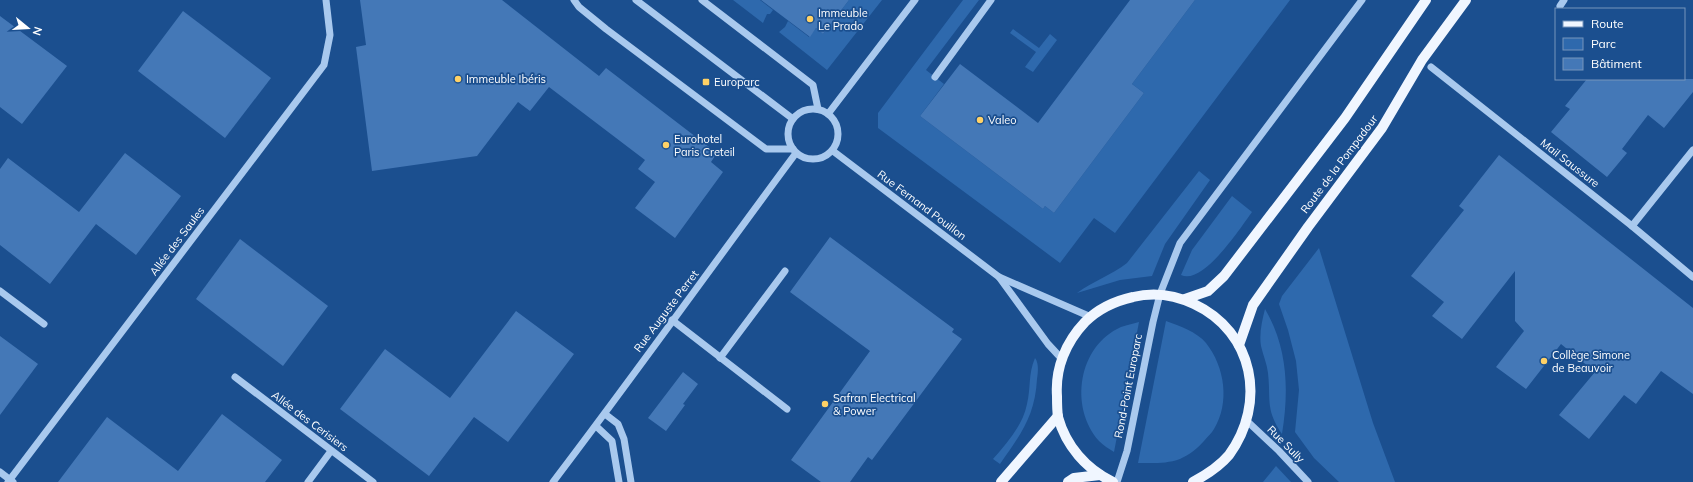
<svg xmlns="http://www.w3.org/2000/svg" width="1693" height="482" viewBox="0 0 1693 482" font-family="Mulish,sans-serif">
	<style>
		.green { fill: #2e69ad }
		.building { fill: #4478b7 }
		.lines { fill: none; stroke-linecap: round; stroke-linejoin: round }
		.minor { stroke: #a9c9ee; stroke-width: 7 }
		.major { stroke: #f0f6ff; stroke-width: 10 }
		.poi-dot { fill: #ffd166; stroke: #1b4f8f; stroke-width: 1.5 }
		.labels { text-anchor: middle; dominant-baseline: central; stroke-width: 3.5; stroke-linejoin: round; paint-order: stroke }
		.poi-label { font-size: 11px; fill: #fff; stroke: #1b4f8f; text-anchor: start }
		.street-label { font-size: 11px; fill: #fff; stroke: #1b4f8f }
	</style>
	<rect width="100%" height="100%" fill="#1b4f8f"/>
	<g class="green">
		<path d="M 733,0 L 760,0 L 773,10 L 770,14 L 767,14 L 763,23 Z"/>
		<path d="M 849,0 L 882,0 L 827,70 L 779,32 L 785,27 L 788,21 L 809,37 L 816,28 L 823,34 Z"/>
		<path d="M 963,0 L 979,0 L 926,70 L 944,84 L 920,116 L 1043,209 L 1045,206 L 1054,213 L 1144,93 L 1132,84 L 1195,0 L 1290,0 L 1115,233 L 1094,218 L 1060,263 L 878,128 L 878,113 Z"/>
		<path d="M 1013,29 L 1039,48 L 1050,34 L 1057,40 L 1033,72 L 1025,67 L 1036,52 L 1010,33 Z"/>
		<path d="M 1199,171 L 1210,180 L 1165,244 L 1152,276 L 1120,280 L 1077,293 C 1093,281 1112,275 1127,263 Z"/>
		<path d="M 1232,196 L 1252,212 C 1241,227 1203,286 1181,275 L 1192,250 Z"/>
		<path d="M 1319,248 L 1373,423 L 1395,482 L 1339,482 L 1314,458 L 1295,432 L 1299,390 L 1296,361 L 1288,330 L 1279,304 L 1282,296 Z"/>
		<path d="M 1265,309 C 1288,348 1289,391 1282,434 C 1265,409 1271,400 1268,373 C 1267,364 1263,355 1261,346 C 1259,334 1262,321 1265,309 Z"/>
		<path d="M 1166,321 C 1180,326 1197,332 1206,343 C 1225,367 1230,403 1214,429 C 1212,433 1207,437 1204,441 C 1198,448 1189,455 1180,459 C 1166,464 1153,463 1138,463 Z"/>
		<path d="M 1139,322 L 1114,452 C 1109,449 1103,445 1099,441 C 1069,407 1078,346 1121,327 C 1126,325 1133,324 1139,322 Z"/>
		<path d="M 1035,358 C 1039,363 1038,372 1037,379 C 1035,416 1021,434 1000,464 L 993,459 C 1007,443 1023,425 1027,404 C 1031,388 1028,374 1035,358 Z"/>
		<path d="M 1276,466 L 1291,482 L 1263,482 Z"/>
	</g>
	<g class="building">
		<path d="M 360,0 L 502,0 L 599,76 L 606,68 L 696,137 L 717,153 L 711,162 L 723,172 L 675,238 L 635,208 L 655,182 L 638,169 L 645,160 L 549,87 L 530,111 L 518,102 L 477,156 L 372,171 L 356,47 L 366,45 Z"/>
		<path d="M 761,0 L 849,0 L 823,34 L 816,28 L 810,37 Z"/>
		<path d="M 1130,0 L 1195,0 L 1132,84 L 1144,93 L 1054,213 L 1045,206 L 1043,209 L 920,116 L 960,64 L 1038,123 Z"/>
		<path d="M 183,11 L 271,78 L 225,138 L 138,71 Z"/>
		<path d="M 0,16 L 67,66 L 22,124 L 0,107 Z"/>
		<path d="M 1587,79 L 1693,79 L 1693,92 L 1664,128 L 1648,115 L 1622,149 L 1627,153 L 1607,177 L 1551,132 L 1570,109 L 1565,106 Z"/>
		<path d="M 125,153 L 181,196 L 136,255 L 96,224 L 50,284 L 0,245 L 0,169 L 8,158 L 79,212 Z"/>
		<path d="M 1499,155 L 1693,308 L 1693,394 L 1661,371 L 1636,404 L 1624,395 L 1589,439 L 1559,415 L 1595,372 L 1561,344 L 1526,389 L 1496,367 L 1524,331 L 1515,321 L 1515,271 L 1462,339 L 1432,316 L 1444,302 L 1411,276 L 1464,210 L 1459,206 Z"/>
		<path d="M 830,237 L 954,329 L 952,332 L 962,339 L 872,460 L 868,457 L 850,482 L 821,482 L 791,460 L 870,351 L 790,292 Z"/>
		<path d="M 240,239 L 328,306 L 283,366 L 196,299 Z"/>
		<path d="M 516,311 L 574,354 L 508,442 L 474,417 L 429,476 L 340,409 L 385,349 L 450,398 Z"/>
		<path d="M 0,336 L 38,364 L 0,415 Z"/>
		<path d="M 683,372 L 698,384 L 683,404 L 685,405 L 666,431 L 648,418 Z"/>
		<path d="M 222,414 L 282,460 L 265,482 L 58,482 L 107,417 L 178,471 Z"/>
	</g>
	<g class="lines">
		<g class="minor">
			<path d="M 574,0 L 579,7 L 606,29 L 766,149 L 793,149"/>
			<path d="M 636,0 L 793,119"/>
			<path d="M 702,0 L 813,85 L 818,109"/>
			<path d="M 1560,6 L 1564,0"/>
			<path d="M 1431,67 L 1632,226 L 1693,277"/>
			<path d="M 935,77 L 991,0"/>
			<circle cx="813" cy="134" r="25"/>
			<path d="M 828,114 L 915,0"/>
			<path d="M 833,151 L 999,277 L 1091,317"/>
			<path d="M 1632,226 L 1693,150"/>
			<path d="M 999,277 L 1048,344 L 1061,358"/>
			<path d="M 0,291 L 44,324"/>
			<path d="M 672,320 L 787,409"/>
			<path d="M 720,358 L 785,271"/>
			<path d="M 235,377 L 373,482"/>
			<path d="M 605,414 L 618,424 L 624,439 L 631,482"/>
			<path d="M 1247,421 L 1279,451 L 1308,482"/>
			<path d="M 596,426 L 612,441 L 619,482"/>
			<path d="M 0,472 L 13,482"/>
			<path d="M 8,482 L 324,65 L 330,35 L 326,0"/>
			<path d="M 308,482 L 331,451"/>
			<path d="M 553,482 C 636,373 715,262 796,153"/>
			<path d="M 1117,482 L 1127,451 L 1153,322 L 1160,294 L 1180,243 L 1362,0"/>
		</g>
		<g class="major">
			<path d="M 1185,299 L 1208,291 L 1224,276 L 1345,118 L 1426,0"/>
			<path d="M 1239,345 L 1253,305 L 1308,227 L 1382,128 L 1422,60 L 1466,0"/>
			<path d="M 1001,482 L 1058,416"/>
			<path d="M 1068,482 L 1074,478 L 1100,475"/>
			<path d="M 1113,482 C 1086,469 1066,446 1058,417 C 1057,410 1057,403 1057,396 C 1055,368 1066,342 1085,322 C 1098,309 1115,301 1133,297 C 1153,292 1175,295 1194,304 C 1254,332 1267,403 1229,455 C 1219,467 1206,475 1193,482"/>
		</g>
	</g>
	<g class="poi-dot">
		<circle cx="810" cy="19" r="4"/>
		<circle cx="458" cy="79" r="4"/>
		<rect x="702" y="78" width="8" height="8" rx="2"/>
		<circle cx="980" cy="120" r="4"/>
		<circle cx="666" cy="145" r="4"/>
		<circle cx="1544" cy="361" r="4"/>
		<circle cx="825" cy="404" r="4"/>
	</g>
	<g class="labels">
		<g class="poi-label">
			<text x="818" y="13">Immeuble<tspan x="818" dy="13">Le Prado</tspan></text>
			<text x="466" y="79">Immeuble Ibéris</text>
			<text x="714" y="82">Europarc</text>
			<text x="988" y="120">Valeo</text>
			<text x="674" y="139">Eurohotel<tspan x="674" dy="13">Paris Creteil</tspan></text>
			<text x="1552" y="355">Collège Simone<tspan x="1552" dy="13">de Beauvoir</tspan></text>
			<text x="833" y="398">Safran Electrical<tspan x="833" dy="13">&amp; Power</tspan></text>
		</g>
		<g class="street-label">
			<text transform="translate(1570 163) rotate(38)">Mail Saussure</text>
			<text transform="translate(1339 164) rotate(-53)">Route de la Pompadour</text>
			<text transform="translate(922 205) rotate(37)">Rue Fernand Pouillon</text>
			<text transform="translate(177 241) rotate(-53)">Allée des Saules</text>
			<text transform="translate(666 311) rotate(-53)">Rue Auguste Perret</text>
			<text transform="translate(1128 386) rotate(-79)">Rond-Point Europarc</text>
			<text transform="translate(310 421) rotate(37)">Allée des Cerisiers</text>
			<text transform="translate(1286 444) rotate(45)">Rue Sully</text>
		</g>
	</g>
	<rect x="1555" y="8" width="130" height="72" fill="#1b4f8f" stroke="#7695bc"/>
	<rect x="1563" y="21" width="20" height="6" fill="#f0f6ff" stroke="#7695bc"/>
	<text x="1591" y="28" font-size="12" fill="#ffffff">Route</text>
	<rect x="1563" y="38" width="20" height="12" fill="#2e69ad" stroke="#7695bc"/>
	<text x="1591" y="48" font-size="12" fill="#ffffff">Parc</text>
	<rect x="1563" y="58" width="20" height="12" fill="#4478b7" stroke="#7695bc"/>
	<text x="1591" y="68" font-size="12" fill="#ffffff">Bâtiment</text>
	<g transform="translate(28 28) rotate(108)" stroke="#1b4f8f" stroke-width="3" paint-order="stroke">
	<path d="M0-3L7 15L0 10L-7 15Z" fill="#ffffff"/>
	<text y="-6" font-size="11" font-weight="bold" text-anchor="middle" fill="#ffffff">N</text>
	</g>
</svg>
